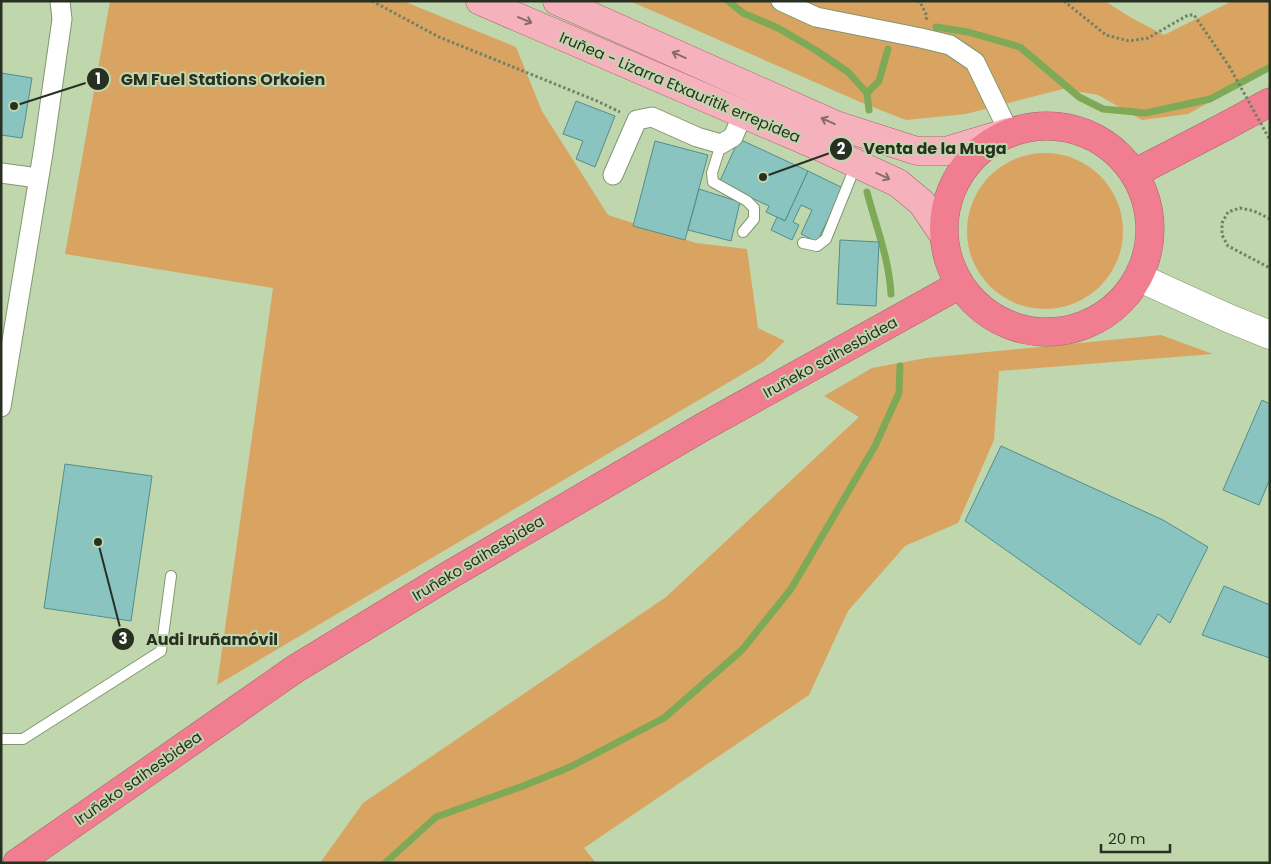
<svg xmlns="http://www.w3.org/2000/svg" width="1271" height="864" viewBox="0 0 1271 864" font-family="Poppins,sans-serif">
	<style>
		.green { fill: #d9a462 }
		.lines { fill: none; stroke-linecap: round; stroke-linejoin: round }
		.stream { stroke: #7ea956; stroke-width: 7 }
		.building { fill: #89c4c1; stroke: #538d8a }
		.lane-casing { stroke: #819770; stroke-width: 12 }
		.street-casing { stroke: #819770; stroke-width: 21 }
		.secondary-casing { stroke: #819770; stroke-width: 29 }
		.primary-casing { stroke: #aa6369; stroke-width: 29 }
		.highway-casing { stroke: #aa6369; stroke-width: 29 }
		.path { stroke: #718165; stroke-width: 3; stroke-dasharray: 2.5 2.5; stroke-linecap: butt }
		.lane { stroke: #fff; stroke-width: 10 }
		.street { stroke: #fff; stroke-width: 19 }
		.secondary { stroke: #fff; stroke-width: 28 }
		.primary { stroke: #f6b2bc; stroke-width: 28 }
		.highway { stroke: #f07e90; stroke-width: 28 }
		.path-bridge { stroke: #718165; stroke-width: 3; stroke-dasharray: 2.5 2.5; stroke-linecap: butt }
		.oneway { stroke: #856b67 }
		.labels { text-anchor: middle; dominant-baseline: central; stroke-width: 4; stroke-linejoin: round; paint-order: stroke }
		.street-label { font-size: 15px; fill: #283121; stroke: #c0d7ae }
		.leader { fill: none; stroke: #283121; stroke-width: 2 }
		.callout-dot { fill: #283121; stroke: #c0d7ae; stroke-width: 2 }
		.mark-label { font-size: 15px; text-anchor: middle; font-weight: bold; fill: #fff }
		.callout-label { font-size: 16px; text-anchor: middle; font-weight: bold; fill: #283121; stroke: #c0d7ae; stroke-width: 4; stroke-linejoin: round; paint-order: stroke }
	</style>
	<rect width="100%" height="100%" fill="#c0d7ae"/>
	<g class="green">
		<path d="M 110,1 L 403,1 L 516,47 L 542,111 L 608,215 L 696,243 L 747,249 L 758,328 L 785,341 L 763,362 L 217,685 L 273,288 L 65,254 Z"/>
		<path d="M 630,1 L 1105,1 L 1130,17 L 1164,35 L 1232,1 L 1270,1 L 1270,69 L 1188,114 L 1142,120 L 1098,95 L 1063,89 L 966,114 L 906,120 L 860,102 Z"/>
		<circle cx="1045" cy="231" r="78"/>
		<path d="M 1161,335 L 1213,354 L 999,371 L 994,440 L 958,523 L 905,546 L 848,611 L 809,695 L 584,848 L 596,863 L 320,863 L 363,803 L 666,597 L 859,417 L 824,396 L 872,368 L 926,358 Z"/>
	</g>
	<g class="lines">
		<g class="stream">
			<path d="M 728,1 L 743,13 L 778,28 L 814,49 L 848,72 L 867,93 L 869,110"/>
			<path d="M 936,27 L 968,32 L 1020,47 L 1079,97 L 1103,109 L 1146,113 L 1210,99 L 1270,67"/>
			<path d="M 867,93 L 879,81 L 888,49"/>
			<path d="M 867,192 C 876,227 889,258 891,294"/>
			<path d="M 385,863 L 436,817 L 523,786 L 570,767 L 664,718 L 742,650 L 791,589 L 875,446 L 899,393 L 900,366"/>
		</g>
	</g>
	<g class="building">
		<path d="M 1,73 L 32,78 L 22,138 L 1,135 Z"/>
		<path d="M 576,101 L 615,116 L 595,167 L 576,159 L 583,141 L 563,134 Z"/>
		<path d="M 739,139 L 808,171 L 785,221 L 766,212 L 769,206 L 719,183 Z"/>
		<path d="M 655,141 L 708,155 L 685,240 L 633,226 Z"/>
		<path d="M 808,171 L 843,188 L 817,242 L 801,234 L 812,210 L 801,205 L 793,222 L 799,225 L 792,240 L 771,230 L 777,217 L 785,221 Z"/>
		<path d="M 699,189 L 740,202 L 731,241 L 688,230 Z"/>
		<path d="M 840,240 L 879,242 L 876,306 L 837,304 Z"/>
		<path d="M 1262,400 L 1270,404 L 1270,479 L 1259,505 L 1223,490 Z"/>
		<path d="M 1001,446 L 1163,520 L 1208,547 L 1170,623 L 1158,614 L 1140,645 L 965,521 Z"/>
		<path d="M 65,464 L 152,476 L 131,621 L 44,608 Z"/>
		<path d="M 1224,586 L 1270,605 L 1270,658 L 1202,635 Z"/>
	</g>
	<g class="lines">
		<defs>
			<g id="lane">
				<path d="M 721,144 L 712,173 L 713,182 L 747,201 L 754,208 L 754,219 L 743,232"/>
				<path d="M 803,243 L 817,246 L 826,239 L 851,177 L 854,163"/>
				<path d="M 1,739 L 23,739 L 161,651 L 171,576"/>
			</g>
			<g id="street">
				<path d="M 781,1 L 816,17 L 921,38 L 950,45 L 975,62 L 1009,132"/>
				<path d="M 1,173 L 38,178"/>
				<path d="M 613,175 L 637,120 L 652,117 L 697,137 L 721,144 L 733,137 L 743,114"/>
				<path d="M 1,407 L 43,153 L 62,19 L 60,1"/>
			</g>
			<path id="secondary" d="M 1140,278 L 1228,318 L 1270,335"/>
			<g id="primary">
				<path d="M 480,1 L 827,150 L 898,183 L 922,203 L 943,234"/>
				<path d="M 557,1 L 836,125 L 917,151 L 946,151 L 1009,132"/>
			</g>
			<g id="highway">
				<circle cx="1047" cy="229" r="103"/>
				<path d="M 1135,173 L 1222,128 L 1270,102"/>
				<path d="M 17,863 L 295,669 L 446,577 L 703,427 L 959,285"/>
			</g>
		</defs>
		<use href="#lane" class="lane-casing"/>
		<use href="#street" class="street-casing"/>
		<use href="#secondary" class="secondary-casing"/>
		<use href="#primary" class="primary-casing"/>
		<use href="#highway" class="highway-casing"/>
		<g class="path">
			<path d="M 372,1 L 439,37 L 597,101 L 620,112"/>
			<path d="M 917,1 L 920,2 L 927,16 L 926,20"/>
			<path d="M 1064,1 L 1106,35 L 1129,41 L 1148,38 L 1188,15 L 1194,15 L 1229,66"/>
			<path d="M 1270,219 L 1254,211 L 1240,208 L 1228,212 L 1222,223 L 1222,235 L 1228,246 L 1270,268"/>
		</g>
		<use href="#lane" class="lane"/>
		<use href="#street" class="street"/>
		<use href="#secondary" class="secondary"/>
		<use href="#primary" class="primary"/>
		<use href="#highway" class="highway"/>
		<path class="path-bridge" d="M 1229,66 L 1270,140"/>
	</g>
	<defs><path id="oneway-shaft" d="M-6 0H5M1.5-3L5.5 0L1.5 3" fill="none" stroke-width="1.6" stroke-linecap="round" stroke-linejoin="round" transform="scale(1.25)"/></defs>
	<g class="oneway">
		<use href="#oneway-shaft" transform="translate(525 20) rotate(23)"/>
		<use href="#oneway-shaft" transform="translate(679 55) rotate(-156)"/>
		<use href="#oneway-shaft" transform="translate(828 121) rotate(-156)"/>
		<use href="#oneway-shaft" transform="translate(883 176) rotate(25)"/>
	</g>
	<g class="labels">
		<g class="street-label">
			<text transform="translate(680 87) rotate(23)">Iruñea - Lizarra Etxauritik errepidea</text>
			<text transform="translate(830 357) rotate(-29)">Iruñeko saihesbidea</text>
			<text transform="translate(478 558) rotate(-31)">Iruñeko saihesbidea</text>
			<text transform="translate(138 778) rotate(-35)">Iruñeko saihesbidea</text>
		</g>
	</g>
	<path class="leader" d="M14 106L98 79M763 177L841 149M98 542L123 639"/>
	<g class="callout-dot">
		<circle cx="14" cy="106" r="5"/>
		<circle cx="763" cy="177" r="5"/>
		<circle cx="98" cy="542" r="5"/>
		<circle cx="98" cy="79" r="12"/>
		<circle cx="841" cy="149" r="12"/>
		<circle cx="123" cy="639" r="12"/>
	</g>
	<g class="mark-label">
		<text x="98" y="84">1</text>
		<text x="841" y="154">2</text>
		<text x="123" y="644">3</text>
	</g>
	<g class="callout-label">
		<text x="223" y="85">GM Fuel Stations Orkoien</text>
		<text x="935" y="154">Venta de la Muga</text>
		<text x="212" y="645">Audi Iruñamóvil</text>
	</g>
	<rect width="1271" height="864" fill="none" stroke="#283121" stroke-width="5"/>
	<path d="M1101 844v8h69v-8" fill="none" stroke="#283121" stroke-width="2.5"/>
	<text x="1108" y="844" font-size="15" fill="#283121" stroke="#c0d7ae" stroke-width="4" paint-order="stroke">20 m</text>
</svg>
